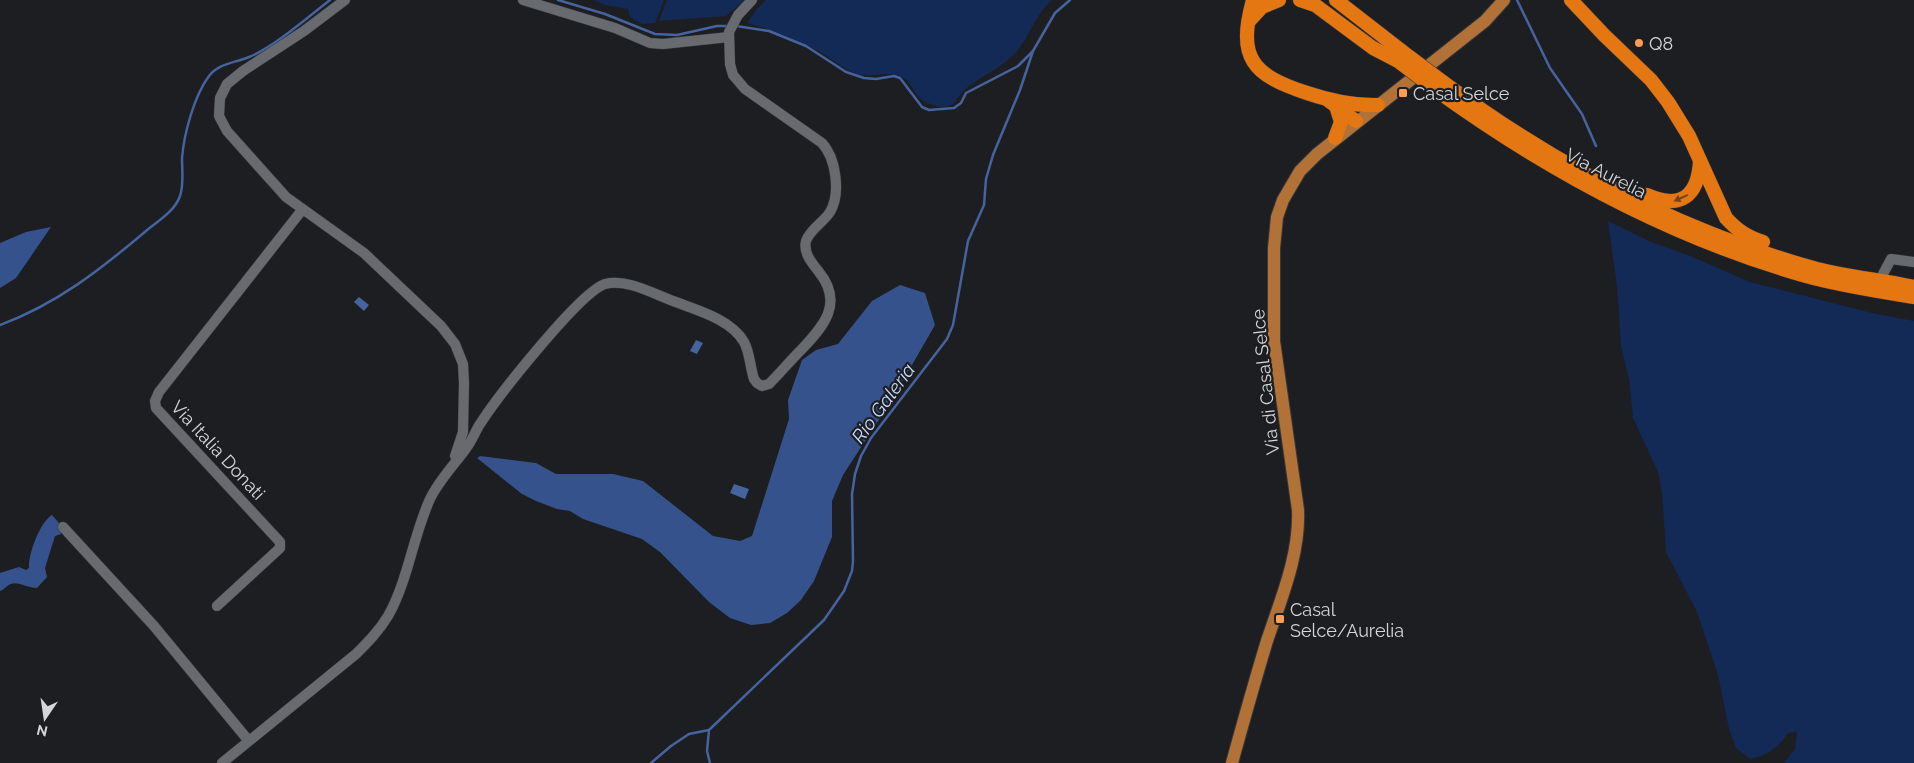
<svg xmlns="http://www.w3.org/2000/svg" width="1914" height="763" viewBox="0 0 1914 763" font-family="Raleway,sans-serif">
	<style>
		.green { fill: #132956 }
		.forest { fill: #35528c }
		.water { fill: #45639e }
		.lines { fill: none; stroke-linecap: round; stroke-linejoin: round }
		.stream { stroke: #45639e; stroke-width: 2.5 }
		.minor-casing { stroke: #38393c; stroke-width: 11 }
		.major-casing { stroke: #38393c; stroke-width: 14 }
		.highway-casing { stroke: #38393c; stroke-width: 15 }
		.minor { stroke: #676a6e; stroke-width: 10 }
		.major { stroke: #b27237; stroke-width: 12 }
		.highway { stroke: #e47712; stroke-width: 14 }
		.highway-bridge-casing { stroke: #38393c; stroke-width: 15; stroke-linecap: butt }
		.highway-bridge { stroke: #e47712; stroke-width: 14 }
		.oneway { fill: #76461b }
		.poi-dot { fill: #fd9c56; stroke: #1c1e22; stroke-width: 2 }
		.labels { text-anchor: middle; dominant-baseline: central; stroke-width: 4.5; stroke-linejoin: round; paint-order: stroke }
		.poi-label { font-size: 18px; fill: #d4d6d8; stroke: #1c1e22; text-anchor: start }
		.street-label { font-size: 18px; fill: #d4d6d8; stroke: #1c1e22 }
		.water-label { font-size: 19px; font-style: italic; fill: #c9dbfe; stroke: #1c1e22 }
	</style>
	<rect width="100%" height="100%" fill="#1c1e22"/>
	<g class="green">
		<path d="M 593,0 L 664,0 L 655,23 L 642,24 L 630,17 L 628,9 L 605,5 Z"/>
		<path d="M 667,0 L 745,0 L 726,16 L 659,21 Z"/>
		<path d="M 766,0 L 1052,0 C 1036,14 1032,31 1020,47 C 1006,67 981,75 963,91 C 959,95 956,103 951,105 C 941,110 926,104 919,97 C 914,92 911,83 905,79 C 892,68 872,79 857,74 C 840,68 827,54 811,47 C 790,37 769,29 747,23 L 757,9 Z"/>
		<path d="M 1608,221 L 1651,242 L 1688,255 L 1750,282 L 1872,313 L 1914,321 L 1914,763 L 1784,763 L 1795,749 L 1797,732 L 1788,733 C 1779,747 1767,756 1750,759 L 1736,748 L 1729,729 L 1718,675 L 1697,612 L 1666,552 L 1662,493 L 1658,472 L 1633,418 L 1629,379 L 1621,346 L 1617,287 Z"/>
	</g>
	<g class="forest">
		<path d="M 51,227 L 16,278 L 0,288 L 0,243 L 26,232 Z"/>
		<path d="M 900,285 L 925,293 L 935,325 L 893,398 L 843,475 L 832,501 L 832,537 L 814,581 L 801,600 L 787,613 L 770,623 L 751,625 L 730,618 L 709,602 L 660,552 L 642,539 L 583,519 L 570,511 L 557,509 L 536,501 L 522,494 L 477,458 L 480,456 L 536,463 L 556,474 L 613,474 L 643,481 L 713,536 L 740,541 L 752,536 L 789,419 L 788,400 L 802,360 L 816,350 L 838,344 L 872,301 Z"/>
		<path d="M 52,515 L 59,523 L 61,534 L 55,536 L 45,568 L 47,577 L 37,588 C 28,588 17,581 11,584 C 7,585 4,590 0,591 L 0,573 L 19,567 L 26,570 L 29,568 C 28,554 40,522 52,515 Z"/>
	</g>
	<g class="water">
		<path d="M 359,297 L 369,305 L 364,311 L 354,302 Z"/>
		<path d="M 696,340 L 703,343 L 697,354 L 690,351 Z"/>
		<path d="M 734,484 L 749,489 L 745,499 L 730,493 Z"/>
	</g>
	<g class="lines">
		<g class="stream">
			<path d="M 558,0 L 605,14 L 655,34 L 677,35 L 717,26 L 728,26"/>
			<path d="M 1517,0 L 1550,68 L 1582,114 L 1596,146"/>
			<path d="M 736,26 L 769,31 L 806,46 L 846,72 L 864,78 L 876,79 L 894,76 L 900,78 L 922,107 L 929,110 L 954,108 L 961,103 L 966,93 L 1018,66 L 1033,51"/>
			<path d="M 0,325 C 57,304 101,269 146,231 C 158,221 175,211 180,196 C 184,185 182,170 182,158 C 184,134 194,96 209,76 C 219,63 235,63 249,57 C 274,47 308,17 330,0"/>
			<path d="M 709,730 L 707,751 L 710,763"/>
			<path d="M 651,763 L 671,746 L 689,734 L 709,730 L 824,620 L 844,591 L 852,571 L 853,561 L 852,494 L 855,474 L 861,456 L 871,438 L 947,339 L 953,325 L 968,241 L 984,205 L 986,179 L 993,155 L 1020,90 L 1033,51 L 1055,13 L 1070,0"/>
		</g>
		<defs>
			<g id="minor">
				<path d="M 345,0 L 304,31 L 243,71 L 227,84 L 220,98 L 219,116 L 227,131 L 286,197 L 364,253 L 441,326 L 455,344 L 463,364 L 464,383 L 463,432 L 455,456"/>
				<path d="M 523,0 L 615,28 L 650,43 L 663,44 L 729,37"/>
				<path d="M 1883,274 L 1891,259 L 1914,262"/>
				<path d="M 63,527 L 154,626 L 248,740"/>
				<path d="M 217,606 L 280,548 L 280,542 L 156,408 L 155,401 L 159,392 L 302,210"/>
				<path d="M 222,763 L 356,654 C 368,642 379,631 388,616 C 408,581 413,536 430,499 C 439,480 455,464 467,447 C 473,439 476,429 482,421 C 499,395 580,292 605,284 C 626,278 654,294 673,301 C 696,310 731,319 744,342 C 750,353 750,367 754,379 L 757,383 L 762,386 L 769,384 C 780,373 790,361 801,350 C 824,326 844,303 819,272 C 812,263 803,253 806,241 C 810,229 824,222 830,212 C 841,194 836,158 822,143 L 745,89 L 733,75 L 730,64 L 729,32 L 738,15 L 752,0"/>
			</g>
			<path id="major" d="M 1232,763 C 1243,723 1254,684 1266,644 C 1280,601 1300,556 1298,510 L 1274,341 L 1274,248 L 1277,217 L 1283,200 L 1300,171 L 1317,154 L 1485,21 L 1504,0"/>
			<g id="highway">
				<path d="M 1253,0 C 1237,58 1252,75 1307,93 C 1331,101 1353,106 1378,105"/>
				<path d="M 1300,0 L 1315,5 L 1373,48 L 1398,61"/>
				<path d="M 1336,0 L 1403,52"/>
				<path d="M 1571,0 L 1604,35 L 1651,80 L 1668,102 L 1689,136 L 1726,218 C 1737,230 1747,237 1763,242"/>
				<path d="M 1250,20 L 1262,7 L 1279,0"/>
				<path d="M 1443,82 C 1555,165 1682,232 1817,269 C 1849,277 1882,280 1914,287"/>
				<path d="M 1436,90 C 1548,171 1672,238 1806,276 C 1842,286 1878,291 1914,297"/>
				<path d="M 1329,101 L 1356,121"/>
				<path d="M 1335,138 L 1341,122 L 1336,106"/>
				<path d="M 1647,195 C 1681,210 1698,196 1700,161"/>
			</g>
		</defs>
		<use href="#minor" class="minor-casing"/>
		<use href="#major" class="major-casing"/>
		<use href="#highway" class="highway-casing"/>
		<use href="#minor" class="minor"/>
		<use href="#major" class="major"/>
		<use href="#highway" class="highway"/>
		<defs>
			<g id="highway-bridge">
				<path d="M 1403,52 L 1443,82"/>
				<path d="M 1398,61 L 1436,90"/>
			</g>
		</defs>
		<use href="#highway-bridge" class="highway-bridge-casing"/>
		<use href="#highway-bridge" class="highway-bridge"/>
	</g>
	<defs><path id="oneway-solid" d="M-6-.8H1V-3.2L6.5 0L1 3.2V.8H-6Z" transform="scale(1.25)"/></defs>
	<use class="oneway" href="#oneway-solid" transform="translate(1681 198) rotate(156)"/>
	<g class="poi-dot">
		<circle cx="1639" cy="43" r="5"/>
		<rect x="1398" y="88" width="10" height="10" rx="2.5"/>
		<rect x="1275" y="614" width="10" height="10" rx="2.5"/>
	</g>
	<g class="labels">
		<g class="poi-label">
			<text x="1649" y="43">Q8</text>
			<text x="1413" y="93">Casal Selce</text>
			<text x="1290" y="609">Casal<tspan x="1290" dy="21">Selce/Aurelia</tspan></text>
		</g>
		<g class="street-label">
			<text transform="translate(1606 173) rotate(27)">Via Aurelia</text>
			<text transform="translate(1265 382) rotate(-96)">Via di Casal Selce</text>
			<text transform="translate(218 450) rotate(47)">Via Italia Donati</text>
		</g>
		<g class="water-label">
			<text transform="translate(883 403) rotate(-54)">Rio Galeria</text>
		</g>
	</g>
	<g transform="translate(45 718) rotate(193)" stroke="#1c1e22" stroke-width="4" paint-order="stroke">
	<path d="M0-4L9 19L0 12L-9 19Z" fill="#d4d6d8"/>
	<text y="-8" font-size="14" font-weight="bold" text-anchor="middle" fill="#d4d6d8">N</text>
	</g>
</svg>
